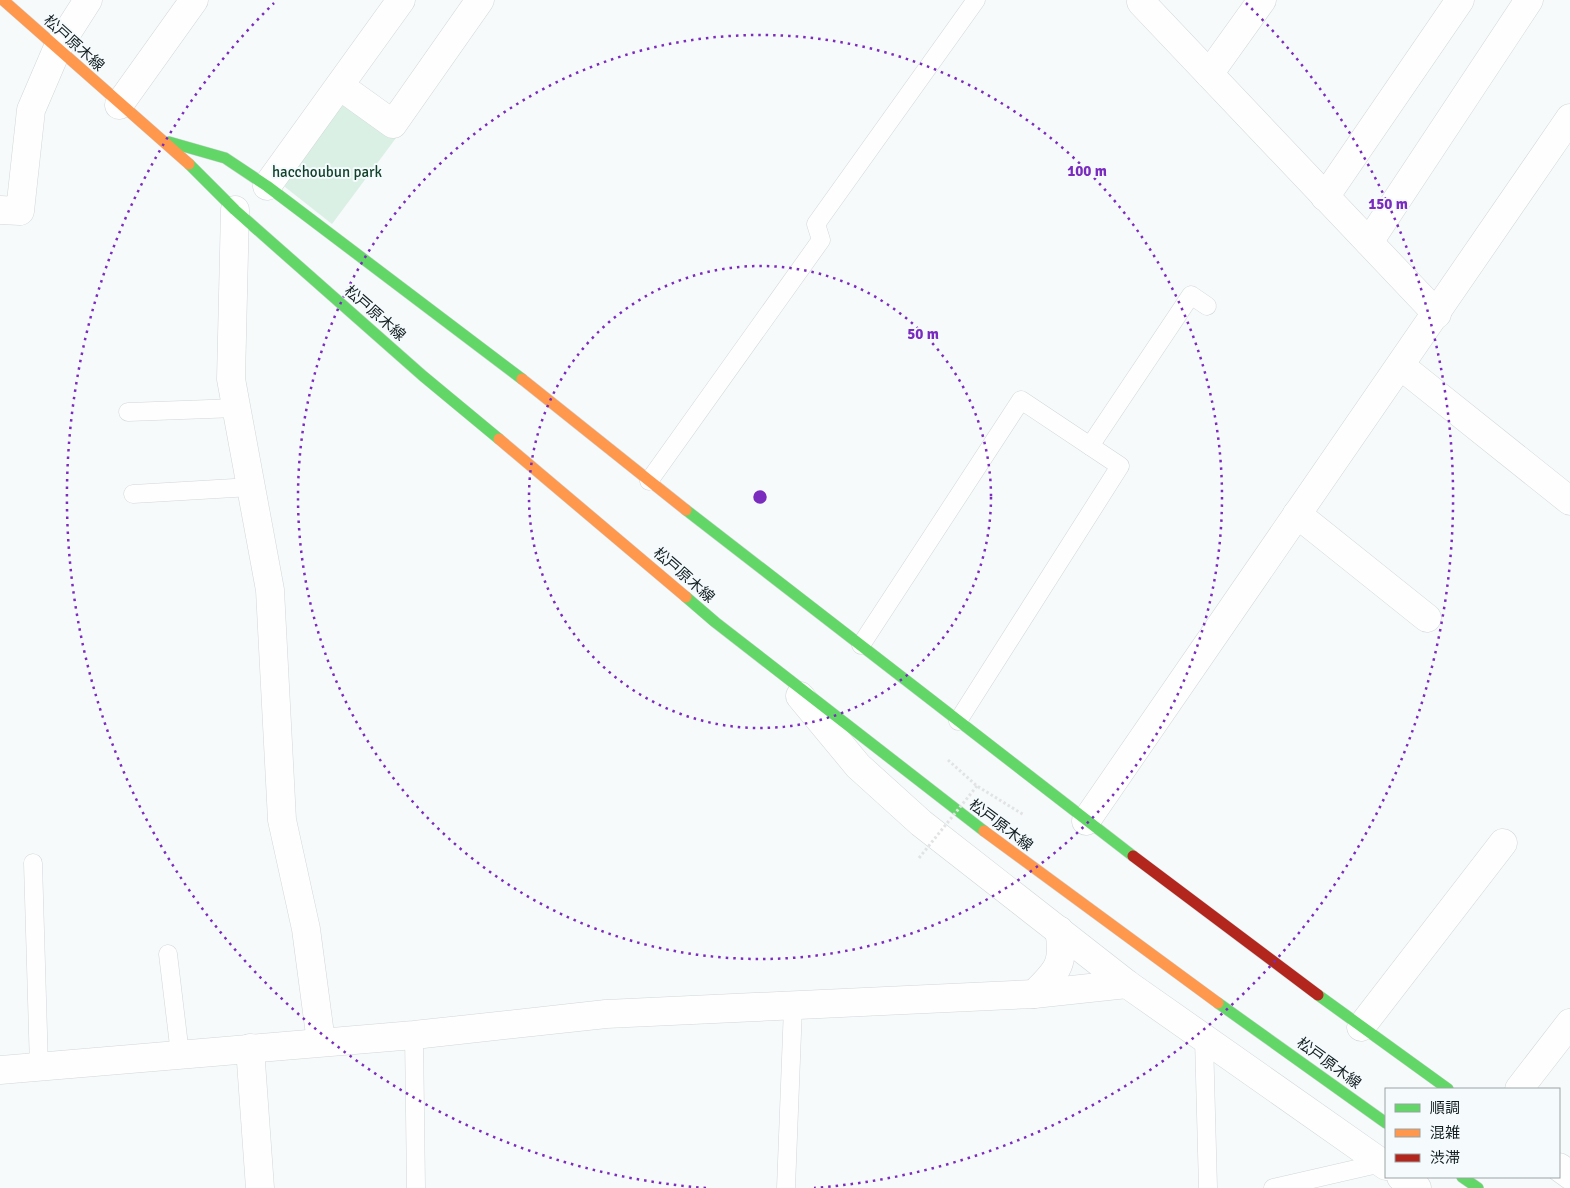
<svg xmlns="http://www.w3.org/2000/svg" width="1570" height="1188" viewBox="0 0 1570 1188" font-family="Signika,'Noto Sans JP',sans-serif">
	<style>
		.green { fill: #dbf0e4 }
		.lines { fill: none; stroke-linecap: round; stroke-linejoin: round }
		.lane-casing { stroke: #d0d7d9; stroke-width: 19 }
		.street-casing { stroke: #d0d7d9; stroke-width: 29 }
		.fast-casing { stroke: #d0d7d9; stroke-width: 12 }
		.slow-casing { stroke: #d0d7d9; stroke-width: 12 }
		.jam-casing { stroke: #d0d7d9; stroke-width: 12 }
		.path { stroke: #e2e3e4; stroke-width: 3; stroke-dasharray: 2.5 2.5; stroke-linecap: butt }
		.lane { stroke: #fefefe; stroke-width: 18 }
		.street { stroke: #fefefe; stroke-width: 28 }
		.fast { stroke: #63d668; stroke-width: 11 }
		.slow { stroke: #ff974d; stroke-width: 11 }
		.jam { stroke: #b3261e; stroke-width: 11 }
		.path-bridge { stroke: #e2e3e4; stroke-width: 3; stroke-dasharray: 2.5 2.5; stroke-linecap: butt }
		.ring { fill: none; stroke: #7b2cbf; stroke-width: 2.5; stroke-dasharray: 2.5 5 }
		.labels { text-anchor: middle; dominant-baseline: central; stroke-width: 4; stroke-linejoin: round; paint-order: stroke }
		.street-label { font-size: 15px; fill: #131e22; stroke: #f5fbfd }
		.park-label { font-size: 15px; fill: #13422c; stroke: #f5fbfd }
		.centre { fill: #7b2cbf; stroke: #f5fbfd; stroke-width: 2.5 }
		.ring-label { font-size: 15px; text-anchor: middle; font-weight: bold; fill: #7b2cbf; stroke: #f5fbfd; stroke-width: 4; stroke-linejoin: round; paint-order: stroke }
	</style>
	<rect width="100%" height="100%" fill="#f7fafb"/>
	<path class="green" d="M 348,100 L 396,138 L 332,224 L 285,187 L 282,172 L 337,102 Z"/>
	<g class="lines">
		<defs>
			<g id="lane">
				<path d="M 128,412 L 237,408"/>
				<path d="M 1090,446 L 1191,295 L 1207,306"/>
				<path d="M 649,481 L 821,240 L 816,224 L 976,0"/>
				<path d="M 133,494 L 251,487"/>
				<path d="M 861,645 L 1021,400 L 1120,466 L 958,721"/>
				<path d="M 33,863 L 39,1067"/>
				<path d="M 168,954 L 180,1054"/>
				<path d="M 414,1035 L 416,1188"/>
				<path d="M 1204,1039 L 1208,1188"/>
				<path d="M 786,1188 L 793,1007"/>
				<path d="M 1273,1188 L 1382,1163"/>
			</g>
			<g id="street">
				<path d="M 1142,0 L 1141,2 L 1437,314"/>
				<path d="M 1209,74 L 1262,0"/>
				<path d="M 340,86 L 393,124 L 480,0"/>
				<path d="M 119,105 L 194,0"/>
				<path d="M 267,186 L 401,0"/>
				<path d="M 1325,197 L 1460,0"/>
				<path d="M 0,210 L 20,211 L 31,110 L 58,47 L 88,0"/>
				<path d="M 235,210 L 231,379 L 270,590 L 282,820 L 306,929 L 321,1042"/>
				<path d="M 1369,242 L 1529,0"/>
				<path d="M 1401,366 L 1570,501"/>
				<path d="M 1297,514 L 1427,618"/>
				<path d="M 800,696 L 858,766 L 921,823 L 1127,984 L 1386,1166"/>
				<path d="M 1086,821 L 1570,118"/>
				<path d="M 1034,994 C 1058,971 1065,963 1059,930"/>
				<path d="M 1361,1027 L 1503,843"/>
				<path d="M 250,1048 L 260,1188"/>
				<path d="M 0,1070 L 414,1035 L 606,1014 L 1034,994 L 1127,984"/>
				<path d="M 1519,1089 L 1570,1023"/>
				<path d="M 1559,1167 L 1570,1175"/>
				<path d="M 1401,1177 L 1417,1188"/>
			</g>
			<g id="fast">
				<path d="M 169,142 L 225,158 L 267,186 L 522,379"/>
				<path d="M 189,164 L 235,210 L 423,376 L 499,439"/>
				<path d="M 686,510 L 1133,856"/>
				<path d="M 686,597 L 715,622 L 984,831"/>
				<path d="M 1318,995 L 1448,1089"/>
				<path d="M 1218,1003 L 1386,1123"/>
				<path d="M 1462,1177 L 1478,1188"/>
			</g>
			<g id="slow">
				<path d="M 3,0 L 189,164"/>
				<path d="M 522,379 L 686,510"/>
				<path d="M 499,439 L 686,597"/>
				<path d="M 984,831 L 1218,1003"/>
			</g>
			<path id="jam" d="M 1133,856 L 1318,995"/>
		</defs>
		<use href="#lane" class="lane-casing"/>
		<use href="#street" class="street-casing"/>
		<use href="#fast" class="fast-casing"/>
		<use href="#slow" class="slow-casing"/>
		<use href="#jam" class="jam-casing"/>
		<path class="path" d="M 948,760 L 977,786 L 1024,815"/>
		<use href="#lane" class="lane"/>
		<use href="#street" class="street"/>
		<use href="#fast" class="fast"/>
		<use href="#slow" class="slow"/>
		<use href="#jam" class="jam"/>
		<path class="path-bridge" d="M 919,858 L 977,786"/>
	</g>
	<g class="ring">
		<circle cx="760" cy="497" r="231"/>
		<circle cx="760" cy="497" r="462"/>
		<path d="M706 1188A693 693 0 0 1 274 3M1246 3A693 693 0 0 1 814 1188"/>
	</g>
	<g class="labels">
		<g class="street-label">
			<text transform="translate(74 43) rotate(42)">松戸原木線</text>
			<text transform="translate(375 313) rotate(41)">松戸原木線</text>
			<text transform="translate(684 575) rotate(41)">松戸原木線</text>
			<text transform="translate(1001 825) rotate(37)">松戸原木線</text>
			<text transform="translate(1329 1063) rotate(36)">松戸原木線</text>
		</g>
		<g class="park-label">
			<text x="327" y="172">hacchoubun park</text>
		</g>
	</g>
	<circle cx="760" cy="497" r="8" class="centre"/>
	<g class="ring-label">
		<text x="1087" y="176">100 m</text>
		<text x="1388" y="209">150 m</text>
		<text x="923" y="339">50 m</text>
	</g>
	<rect x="1385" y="1088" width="175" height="90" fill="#f5fbfd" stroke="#9ba3a5"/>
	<rect x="1395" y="1104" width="25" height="8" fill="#63d668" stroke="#9ba3a5"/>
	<text x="1430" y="1113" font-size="15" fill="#131e22">順調</text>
	<rect x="1395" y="1129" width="25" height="8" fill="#ff974d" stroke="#9ba3a5"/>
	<text x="1430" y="1138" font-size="15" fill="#131e22">混雑</text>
	<rect x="1395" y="1154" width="25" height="8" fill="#b3261e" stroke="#9ba3a5"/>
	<text x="1430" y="1163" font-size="15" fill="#131e22">渋滞</text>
</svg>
